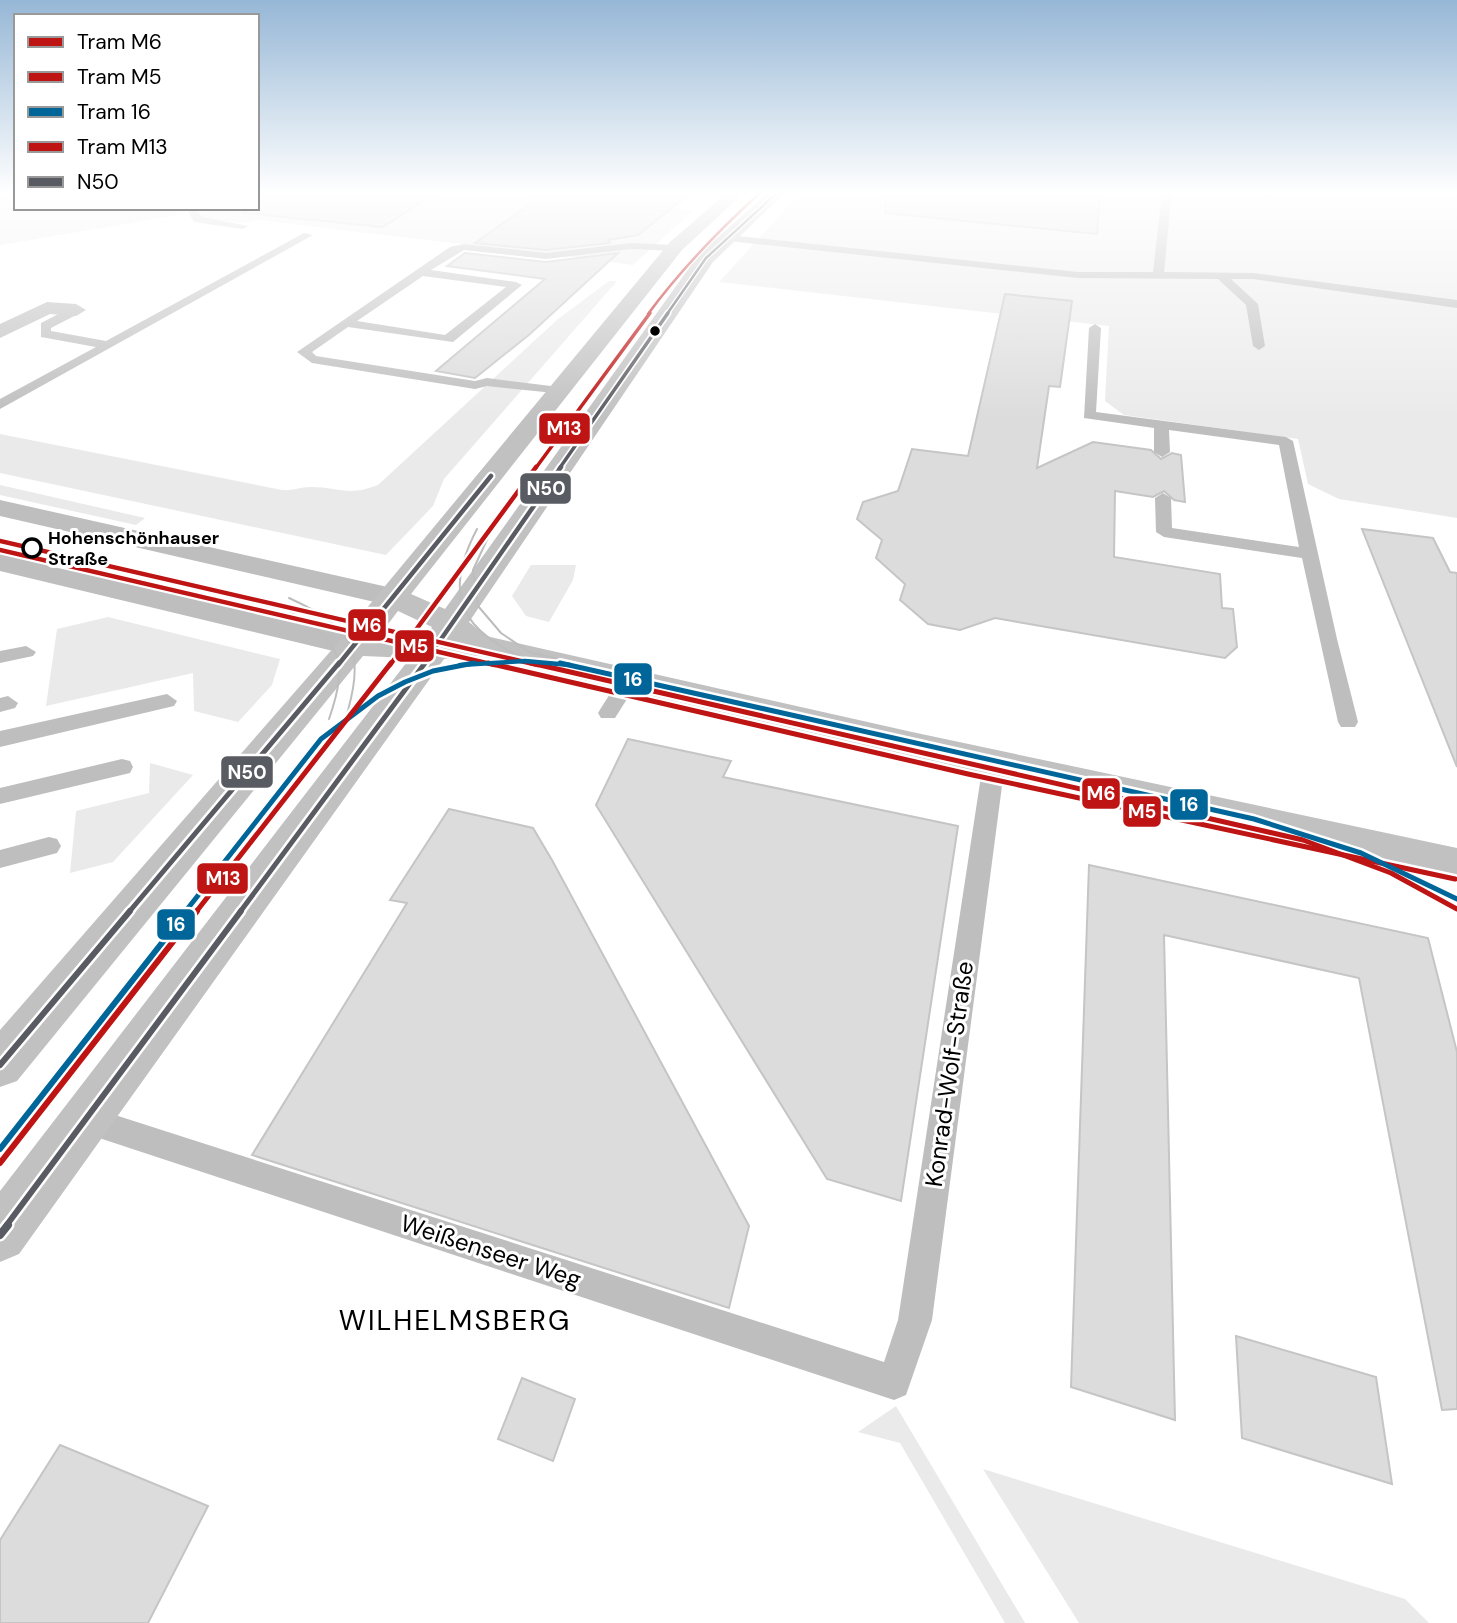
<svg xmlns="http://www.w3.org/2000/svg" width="1457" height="1623" viewBox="0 0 1457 1623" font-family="'DM Sans',sans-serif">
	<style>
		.green { fill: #eaeaea }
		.building { fill: #dcdcdc; stroke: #c5c5c5; stroke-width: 2 }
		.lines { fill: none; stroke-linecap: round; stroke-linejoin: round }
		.service { fill: #bebebe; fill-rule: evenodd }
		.minor { fill: #bebebe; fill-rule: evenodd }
		.tertiary { fill: #bebebe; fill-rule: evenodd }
		.secondary { fill: #c1c1c1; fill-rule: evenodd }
		.tram { stroke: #bdbdbd; stroke-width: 2 }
		.bus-1-far5-casing { stroke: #fff; stroke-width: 5 }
		.bus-1-far4-casing { stroke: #fff; stroke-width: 7 }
		.bus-1-far3-casing { stroke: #fff; stroke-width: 9 }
		.bus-1-far2-casing { stroke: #fff; stroke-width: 10 }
		.bus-1-far1-casing { stroke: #fff; stroke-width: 11 }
		.bus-1-casing { stroke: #fff; stroke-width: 13 }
		.bus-1-far5 { stroke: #595b62; stroke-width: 2.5 }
		.bus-1-far4 { stroke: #595b62; stroke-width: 3.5 }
		.bus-1-far3 { stroke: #595b62; stroke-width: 4.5 }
		.bus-1-far2 { stroke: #595b62; stroke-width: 5 }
		.bus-1-far1 { stroke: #595b62; stroke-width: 6 }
		.bus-1 { stroke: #595b62; stroke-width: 8 }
		.tram-1-far1-casing { stroke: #fff; stroke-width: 9 }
		.tram-1-casing { stroke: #fff; stroke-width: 10 }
		.tram-2-far1-casing { stroke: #fff; stroke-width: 9 }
		.tram-2-casing { stroke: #fff; stroke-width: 10 }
		.tram-3-far2-casing { stroke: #fff; stroke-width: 9 }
		.tram-3-far1-casing { stroke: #fff; stroke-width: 10 }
		.tram-3-casing { stroke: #fff; stroke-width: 11 }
		.tram-4-far4-casing { stroke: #fff; stroke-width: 5 }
		.tram-4-far3-casing { stroke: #fff; stroke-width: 7 }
		.tram-4-far2-casing { stroke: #fff; stroke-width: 9 }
		.tram-4-far1-casing { stroke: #fff; stroke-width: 10 }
		.tram-4-casing { stroke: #fff; stroke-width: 11 }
		.tram-1-far1 { stroke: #be1414; stroke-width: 4.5 }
		.tram-1 { stroke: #be1414; stroke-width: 5 }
		.tram-2-far1 { stroke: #be1414; stroke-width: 4.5 }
		.tram-2 { stroke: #be1414; stroke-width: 5 }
		.tram-3-far2 { stroke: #069; stroke-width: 4.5 }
		.tram-3-far1 { stroke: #069; stroke-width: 5 }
		.tram-3 { stroke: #069; stroke-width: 6 }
		.tram-4-far4 { stroke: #be1414; stroke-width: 2.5 }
		.tram-4-far3 { stroke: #be1414; stroke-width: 3.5 }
		.tram-4-far2 { stroke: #be1414; stroke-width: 4.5 }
		.tram-4-far1 { stroke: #be1414; stroke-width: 5 }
		.tram-4 { stroke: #be1414; stroke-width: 6 }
		.bus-dot { fill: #000; stroke: #fff; stroke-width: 2.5 }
		.stop-dot { fill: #fff; stroke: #000; stroke-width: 3.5 }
		.labels { text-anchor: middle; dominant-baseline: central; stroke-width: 6; stroke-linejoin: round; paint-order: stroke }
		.far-stop-label { font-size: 18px; font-weight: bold; fill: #000; stroke: #fff; text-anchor: start }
		.near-street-label { font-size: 24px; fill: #000; stroke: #fff }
		.near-neighbourhood-label { font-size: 28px; letter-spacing: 2px; fill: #000; stroke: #fff }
		.line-badge { stroke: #fff; stroke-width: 2.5 }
		.badge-label { font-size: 19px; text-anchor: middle; font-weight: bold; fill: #fff }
	</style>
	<rect width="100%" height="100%" fill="#fff"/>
	<g class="green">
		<path d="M 0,192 L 16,192 L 16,208 L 183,208 L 186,214 L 0,245 Z"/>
		<path d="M 257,192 L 630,192 L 666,206 L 693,211 L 633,265 C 509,248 384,236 260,220 L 244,223 L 202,219 L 196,208 L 257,208 Z"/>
		<path d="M 801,192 L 1457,192 L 1457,518 L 1339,499 L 1308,484 L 1298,439 L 1124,415 L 1105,401 L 1109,326 L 719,282 Z"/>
		<path d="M 609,281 L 617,281 L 444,479 L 433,506 L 386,555 L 0,473 L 0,434 L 282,490 C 292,491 301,487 310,487 C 340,487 347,497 378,485 L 558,319 Z"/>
		<path d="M 0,485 L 145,518 L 136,525 L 0,495 Z"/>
		<path d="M 531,565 L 576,565 L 573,580 L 549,622 L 526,616 L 512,596 Z"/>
		<path d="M 108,617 L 280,659 L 272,685 L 238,722 L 194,711 L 193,673 L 46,706 L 57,629 Z"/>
		<path d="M 150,763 L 193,775 L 113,862 L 70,873 L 76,811 L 149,793 Z"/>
		<path d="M 896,1406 L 1025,1623 L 1005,1623 L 900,1443 L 858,1432 Z"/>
		<path d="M 983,1469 L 1405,1599 L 1429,1623 L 1079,1623 Z"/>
	</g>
	<g class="building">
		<path d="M 257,192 L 437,192 L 383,227 L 243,213 L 243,208 L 257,208 Z"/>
		<path d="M 547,192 L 692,192 L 638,235 L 608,240 L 610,243 L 546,250 L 475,243 Z"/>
		<path d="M 886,192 L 1100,192 L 1097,234 L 885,213 Z"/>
		<path d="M 465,253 L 546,262 L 618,253 L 530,334 L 475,378 L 436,371 L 545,279 L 447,266 Z"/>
		<path d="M 1005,294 L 1072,301 L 1060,387 L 1049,386 L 1037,468 L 1093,442 L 1151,450 L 1161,459 L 1172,453 L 1181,455 L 1185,502 L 1174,500 L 1164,491 L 1153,497 L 1115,491 L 1114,557 L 1220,574 L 1222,608 L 1233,609 L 1237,647 L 1225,658 L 995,618 L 960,630 L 928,624 L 900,600 L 905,584 L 876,558 L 882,540 L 857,519 L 863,502 L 898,491 L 912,449 L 968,456 Z"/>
		<path d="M 1362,529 L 1433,538 L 1450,572 L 1457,573 L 1457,767 Z"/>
		<path d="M 628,739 L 731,761 L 723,777 L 958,826 L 901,1201 L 827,1179 L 596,805 Z"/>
		<path d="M 449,809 L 533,828 L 552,860 L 749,1226 L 729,1308 L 252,1155 L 407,903 L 390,900 Z"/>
		<path d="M 1089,865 L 1428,938 L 1457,1052 L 1457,1409 L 1442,1410 L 1359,978 L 1164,935 L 1175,1420 L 1071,1387 Z"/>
		<path d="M 1236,1336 L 1376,1377 L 1392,1484 L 1242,1438 Z"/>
		<path d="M 522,1378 L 575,1399 L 553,1461 L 498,1439 Z"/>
		<path d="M 60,1445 L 208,1506 L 148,1623 L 0,1623 L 0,1540 Z"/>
	</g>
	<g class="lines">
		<g class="service">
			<path d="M 1162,192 L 1172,192 L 1164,272 L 1253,273 L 1457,300 L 1457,308 L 1253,279 L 1231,279 L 1258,304 L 1265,346 L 1259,350 L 1253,346 L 1246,305 L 1218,279 L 1078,278 L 728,241 L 723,238 L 728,235 L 1078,272 L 1153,272 Z"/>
			<path d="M 186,208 L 196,208 L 202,217 L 248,226 L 243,229 L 194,222 Z"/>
			<path d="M 304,233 L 313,235 L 0,409 L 0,399 L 96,347 L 41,337 L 41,323 L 72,307 L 80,307 L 80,313 L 51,328 L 51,331 L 106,341 Z"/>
			<path d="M 631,243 L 674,245 L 679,248 L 674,251 L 631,249 L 546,259 L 464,250 L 431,270 L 516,282 L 522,285 L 453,342 L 348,327 L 312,352 L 316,356 L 475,381 L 487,378 L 559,387 L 564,388 L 564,394 L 487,386 L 475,389 L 312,363 L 297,352 L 450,247 L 464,244 L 546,253 ZM 423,276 L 506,287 L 445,335 L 357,321 Z"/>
			<path d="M 1095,324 L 1101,328 L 1096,412 L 1286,437 L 1293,441 L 1337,639 L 1358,722 L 1355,727 L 1341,727 L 1338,722 L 1302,558 L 1164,537 L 1156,532 L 1155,498 L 1163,493 L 1171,498 L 1172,528 L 1299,547 L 1279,445 L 1169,430 L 1170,452 L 1162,457 L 1154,452 L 1154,428 L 1084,418 L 1089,328 Z"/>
			<path d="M 26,646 L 36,652 L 33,656 L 0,663 L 0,651 Z"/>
			<path d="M 629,673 L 639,680 L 615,718 L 601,718 L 598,713 L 601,708 L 622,675 Z"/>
			<path d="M 167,694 L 177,701 L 174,706 L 0,747 L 0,731 Z"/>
			<path d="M 8,696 L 18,703 L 15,708 L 0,712 L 0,698 Z"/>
			<path d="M 994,755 L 1002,757 L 1005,763 L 932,1320 L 906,1395 L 894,1400 L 87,1134 L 77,1130 L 72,1120 L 77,1110 L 87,1106 L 884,1362 L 898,1320 L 983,763 L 986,757 Z"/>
			<path d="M 122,759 L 130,761 L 133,767 L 130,773 L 0,804 L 0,788 Z"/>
			<path d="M 49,837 L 57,839 L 61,846 L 57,853 L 0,868 L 0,850 Z"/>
		</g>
		<path class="minor" d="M 47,302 L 76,304 L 86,310 L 76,316 L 50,314 L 0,338 L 0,324 Z"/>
		<g class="tertiary">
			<path d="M 0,500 L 392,588 L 403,590 L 407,597 L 403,604 L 392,606 L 0,516 Z"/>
			<path d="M 0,553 L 354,634 L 366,638 L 370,645 L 366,652 L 354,656 L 0,571 Z"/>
		</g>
		<path class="secondary" d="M 728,192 L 745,192 L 682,250 L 411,594 L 445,609 L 699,254 L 769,192 L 786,192 L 713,262 L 469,622 L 486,636 L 912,732 L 1457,848 L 1457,880 L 912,758 L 479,656 L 444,659 L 19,1254 L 0,1262 L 0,1191 L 410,658 L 363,656 L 17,1081 L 0,1087 L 0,1030 L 342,638 L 670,242 ZM 398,611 L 432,627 L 425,638 L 379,636 Z"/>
		<g class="tram">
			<path d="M 477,529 C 436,608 472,636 544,668"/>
			<path d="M 491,531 L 473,570 L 478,606 L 501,633 L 529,652 L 571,662"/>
			<path d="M 289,598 C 357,629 366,653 344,724"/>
			<path d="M 282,607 C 338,639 351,656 329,719"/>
		</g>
		<defs>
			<path id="bus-1-far5" d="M 667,314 L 706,258 L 778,192"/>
			<path id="bus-1-far4" d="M 559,469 L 668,313"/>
			<g id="bus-1-far3">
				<path d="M 338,665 L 491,476"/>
				<path d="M 423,665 L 561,467"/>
			</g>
			<g id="bus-1-far2">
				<path d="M 129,912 L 339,663"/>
				<path d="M 240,912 L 425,663"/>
			</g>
			<g id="bus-1-far1">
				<path d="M 0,1065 L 130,911"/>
				<path d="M 6,1226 L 241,911"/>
			</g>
			<path id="bus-1" d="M 0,1235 L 8,1225"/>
		</defs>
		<use href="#bus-1-far5" class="bus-1-far5-casing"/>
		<use href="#bus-1-far4" class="bus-1-far4-casing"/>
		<use href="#bus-1-far3" class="bus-1-far3-casing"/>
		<use href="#bus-1-far2" class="bus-1-far2-casing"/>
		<use href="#bus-1-far1" class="bus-1-far1-casing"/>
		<use href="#bus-1" class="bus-1-casing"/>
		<use href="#bus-1-far5" class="bus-1-far5"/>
		<use href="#bus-1-far4" class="bus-1-far4"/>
		<use href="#bus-1-far3" class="bus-1-far3"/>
		<use href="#bus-1-far2" class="bus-1-far2"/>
		<use href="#bus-1-far1" class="bus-1-far1"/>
		<use href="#bus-1" class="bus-1"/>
		<defs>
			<path id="tram-1-far1" d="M 0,541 L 538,665"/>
			<path id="tram-1" d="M 531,663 L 1303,840 L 1391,873 L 1457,909"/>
			<path id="tram-2-far1" d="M 0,550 L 495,665"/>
			<path id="tram-2" d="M 488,663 L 968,774 L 1455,879"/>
			<path id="tram-3-far2" d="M 460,665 L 525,661 L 570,665"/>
			<g id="tram-3-far1">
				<path d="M 560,663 L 1254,819 L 1361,853 L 1457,899"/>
				<path d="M 185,912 L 321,739 L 378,696 L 405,682 L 433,671 L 474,663"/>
			</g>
			<path id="tram-3" d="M 0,1149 L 187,911"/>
			<path id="tram-4-far4" d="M 648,314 C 682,268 719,230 761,192"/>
			<path id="tram-4-far3" d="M 535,469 L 650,313"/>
			<path id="tram-4-far2" d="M 390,665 L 536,467"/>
			<path id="tram-4-far1" d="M 196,912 L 391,663"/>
			<path id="tram-4" d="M 0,1163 L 197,911"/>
		</defs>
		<use href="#tram-1-far1" class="tram-1-far1-casing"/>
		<use href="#tram-1" class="tram-1-casing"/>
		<use href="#tram-2-far1" class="tram-2-far1-casing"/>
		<use href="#tram-2" class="tram-2-casing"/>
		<use href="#tram-3-far2" class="tram-3-far2-casing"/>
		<use href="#tram-3-far1" class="tram-3-far1-casing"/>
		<use href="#tram-3" class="tram-3-casing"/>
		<use href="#tram-4-far4" class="tram-4-far4-casing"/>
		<use href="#tram-4-far3" class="tram-4-far3-casing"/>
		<use href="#tram-4-far2" class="tram-4-far2-casing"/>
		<use href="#tram-4-far1" class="tram-4-far1-casing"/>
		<use href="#tram-4" class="tram-4-casing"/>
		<use href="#tram-1-far1" class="tram-1-far1"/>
		<use href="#tram-1" class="tram-1"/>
		<use href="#tram-2-far1" class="tram-2-far1"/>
		<use href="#tram-2" class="tram-2"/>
		<use href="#tram-3-far2" class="tram-3-far2"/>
		<use href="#tram-3-far1" class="tram-3-far1"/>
		<use href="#tram-3" class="tram-3"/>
		<use href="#tram-4-far4" class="tram-4-far4"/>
		<use href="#tram-4-far3" class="tram-4-far3"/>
		<use href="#tram-4-far2" class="tram-4-far2"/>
		<use href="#tram-4-far1" class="tram-4-far1"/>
		<use href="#tram-4" class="tram-4"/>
	</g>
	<linearGradient id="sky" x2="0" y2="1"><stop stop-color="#96b7d6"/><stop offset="0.46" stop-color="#fff"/><stop offset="1" stop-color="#fff" stop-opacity="0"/></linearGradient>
	<rect width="1457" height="419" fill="url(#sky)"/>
	<circle class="bus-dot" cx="655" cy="331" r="6"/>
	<circle class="stop-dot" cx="32" cy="548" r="9"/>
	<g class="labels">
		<g class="far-stop-label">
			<text x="48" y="538">Hohenschönhauser<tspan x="48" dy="21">Straße</tspan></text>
		</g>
		<g class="near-street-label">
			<text transform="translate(949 1074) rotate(-82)">Konrad-Wolf-Straße</text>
			<text transform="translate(491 1251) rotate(18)">Weißenseer Weg</text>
		</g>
		<g class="near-neighbourhood-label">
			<text x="455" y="1320">WILHELMSBERG</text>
		</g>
	</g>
	<g class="line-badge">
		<rect x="538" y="412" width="53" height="33" rx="7" fill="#be1414"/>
		<rect x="519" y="472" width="53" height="33" rx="7" fill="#595b62"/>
		<rect x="347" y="608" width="40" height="34" rx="7" fill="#be1414"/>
		<rect x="394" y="629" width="41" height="34" rx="7" fill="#be1414"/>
		<rect x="613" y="662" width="40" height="34" rx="7" fill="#069"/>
		<rect x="220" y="755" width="54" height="34" rx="7" fill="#595b62"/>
		<rect x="1081" y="777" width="40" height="33" rx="7" fill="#be1414"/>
		<rect x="1169" y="788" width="40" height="33" rx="7" fill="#069"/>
		<rect x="1122" y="795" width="40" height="33" rx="7" fill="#be1414"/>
		<rect x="196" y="862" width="53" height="33" rx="7" fill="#be1414"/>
		<rect x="156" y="908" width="40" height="33" rx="7" fill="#069"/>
	</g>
	<g class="badge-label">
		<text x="564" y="435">M13</text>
		<text x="546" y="495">N50</text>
		<text x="367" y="632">M6</text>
		<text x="414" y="653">M5</text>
		<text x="633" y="686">16</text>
		<text x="247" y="779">N50</text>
		<text x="1101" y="800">M6</text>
		<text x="1189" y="811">16</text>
		<text x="1142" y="818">M5</text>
		<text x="223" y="885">M13</text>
		<text x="176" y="931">16</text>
	</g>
	<rect x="14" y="14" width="245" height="196" fill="#ffffff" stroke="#999999" stroke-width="2"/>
	<rect x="28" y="37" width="35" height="10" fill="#be1414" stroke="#999999" stroke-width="2"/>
	<text x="77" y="49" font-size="21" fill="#000000">Tram M6</text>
	<rect x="28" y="72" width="35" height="10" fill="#be1414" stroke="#999999" stroke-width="2"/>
	<text x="77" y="84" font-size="21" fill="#000000">Tram M5</text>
	<rect x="28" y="107" width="35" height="10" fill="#006699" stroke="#999999" stroke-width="2"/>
	<text x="77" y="119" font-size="21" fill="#000000">Tram 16</text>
	<rect x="28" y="142" width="35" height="10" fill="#be1414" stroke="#999999" stroke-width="2"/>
	<text x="77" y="154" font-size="21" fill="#000000">Tram M13</text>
	<rect x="28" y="177" width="35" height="10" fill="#595b62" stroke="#999999" stroke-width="2"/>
	<text x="77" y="189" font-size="21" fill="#000000">N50</text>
</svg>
